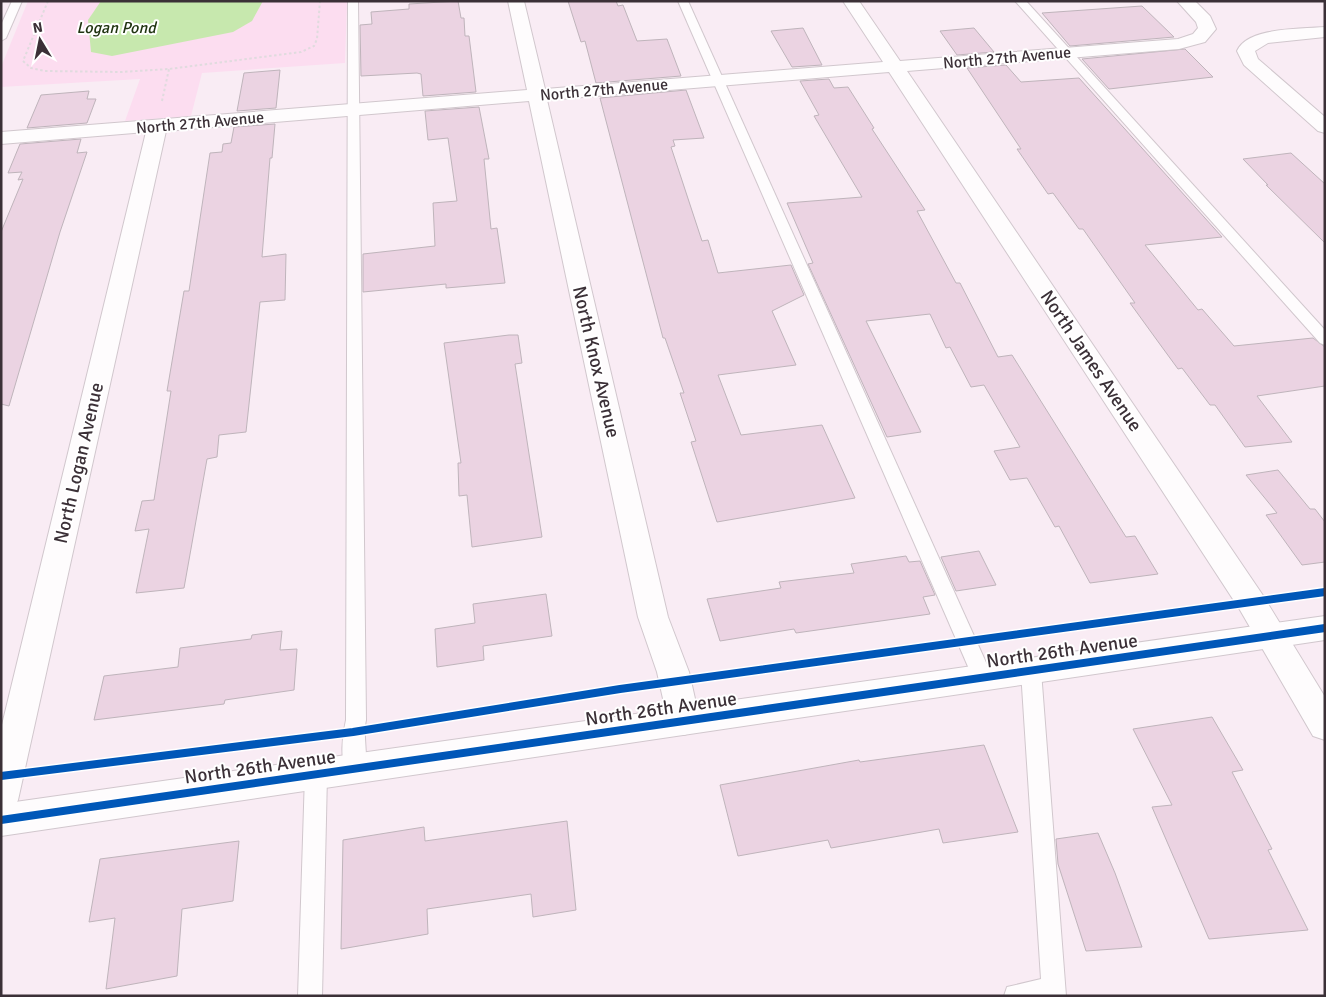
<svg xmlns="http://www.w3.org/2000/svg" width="1326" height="997" viewBox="0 0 1326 997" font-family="Signika,sans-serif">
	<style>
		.green { fill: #fcddf0 }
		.water { fill: #c7e8ae }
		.building { fill: #ebd3e2; stroke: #bfb4bb }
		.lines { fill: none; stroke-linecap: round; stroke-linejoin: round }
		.service-casing { stroke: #d1c7cd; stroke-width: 2 }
		.minor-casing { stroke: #d1c7cd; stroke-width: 2 }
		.tertiary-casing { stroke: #d1c7cd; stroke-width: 2 }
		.path { stroke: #e0dbde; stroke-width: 2; stroke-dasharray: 2.5 2.5; stroke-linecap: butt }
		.service { fill: #fefcfd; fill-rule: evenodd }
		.minor { fill: #fefcfd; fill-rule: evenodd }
		.tertiary { fill: #fefcfd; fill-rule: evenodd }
		.cycleway-casing { stroke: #fff; stroke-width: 11 }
		.cycleway { stroke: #0057b8; stroke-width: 8 }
		.labels { text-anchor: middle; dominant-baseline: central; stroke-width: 4; stroke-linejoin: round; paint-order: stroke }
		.far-water-label { font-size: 16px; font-style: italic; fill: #203411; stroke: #fff }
		.far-street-label { font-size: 16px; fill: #3b3037; stroke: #fff }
		.street-label { font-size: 19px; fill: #3b3037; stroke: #fff }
	</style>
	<rect width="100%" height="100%" fill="#f9ecf4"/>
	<path class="green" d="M 28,1 L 347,1 L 345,63 L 202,73 L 191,116 L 125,121 L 140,79 L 1,87 L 1,67 Z"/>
	<path class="water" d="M 101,1 L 263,1 L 252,21 L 233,32 L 112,56 L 91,52 L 88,20 Z"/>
	<g class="building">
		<path d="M 458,1 L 461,18 L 464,18 L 465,36 L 469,36 L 476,92 L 423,96 L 421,74 L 417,73 L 361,76 L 360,25 L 372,24 L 371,12 L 409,9 L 409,4 Z"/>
		<path d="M 568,1 L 616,1 L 618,6 L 623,5 L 637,41 L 667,39 L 681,76 L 596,83 L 585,41 L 581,42 Z"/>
		<path d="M 1142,6 L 1174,37 L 1070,46 L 1042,13 Z"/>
		<path d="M 803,28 L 822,65 L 792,67 L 771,31 Z"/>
		<path d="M 974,28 L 994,52 L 957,55 L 940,31 Z"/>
		<path d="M 1185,49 L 1213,77 L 1109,89 L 1082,59 Z"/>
		<path d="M 1006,65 L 1021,82 L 1079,78 L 1222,237 L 1145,245 L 1198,310 L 1202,309 L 1234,346 L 1313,338 L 1325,347 L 1325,386 L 1257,396 L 1292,442 L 1245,447 L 1215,405 L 1210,405 L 1182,368 L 1178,369 L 1159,343 L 1130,303 L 1135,303 L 1083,229 L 1079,229 L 1053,193 L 1048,194 L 1017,149 L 1021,149 L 967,68 Z"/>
		<path d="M 280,70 L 276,108 L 237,111 L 244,73 Z"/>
		<path d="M 829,79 L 834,88 L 848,87 L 874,128 L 872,129 L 925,210 L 917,211 L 956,283 L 960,283 L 998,357 L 1012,355 L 1126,537 L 1135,536 L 1158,574 L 1090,583 L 1059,526 L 1055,527 L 1027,478 L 1010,480 L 994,451 L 1020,447 L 984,385 L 971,387 L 950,347 L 946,348 L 930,314 L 866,321 L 921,432 L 887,437 L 808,264 L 813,263 L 787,203 L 862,197 L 814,116 L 819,115 L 800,81 Z"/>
		<path d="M 686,90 L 704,138 L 673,140 L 675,146 L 671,147 L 702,241 L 708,240 L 718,273 L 791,265 L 804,295 L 772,311 L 796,365 L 718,375 L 741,435 L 822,425 L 855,498 L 717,522 L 691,442 L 696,441 L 680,393 L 684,393 L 665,338 L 663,338 L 600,98 Z"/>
		<path d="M 89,91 L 87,99 L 96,99 L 87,123 L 27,128 L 41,95 Z"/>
		<path d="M 479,107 L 489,159 L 484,159 L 491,229 L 497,228 L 505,283 L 446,288 L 446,284 L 363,292 L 363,254 L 435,246 L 433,203 L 457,201 L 448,138 L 428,140 L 425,111 Z"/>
		<path d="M 275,124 L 272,158 L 270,158 L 262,257 L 286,254 L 285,300 L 260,302 L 246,432 L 219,435 L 217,457 L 207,459 L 184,588 L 136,593 L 149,529 L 135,531 L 142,501 L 154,500 L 171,391 L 167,391 L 184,291 L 189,291 L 210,153 L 222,152 L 223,144 L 231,143 L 234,127 Z"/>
		<path d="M 81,139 L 77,153 L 87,152 L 60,232 L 9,406 L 1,404 L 1,232 L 23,179 L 18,180 L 22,172 L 8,173 L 20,144 Z"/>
		<path d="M 1291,153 L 1325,184 L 1325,243 L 1266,185 L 1268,185 L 1243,159 Z"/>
		<path d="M 509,335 L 518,335 L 522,363 L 515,364 L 542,537 L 472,547 L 467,495 L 459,496 L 458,463 L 461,463 L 444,343 Z"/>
		<path d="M 1278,470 L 1310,509 L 1315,509 L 1325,522 L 1325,562 L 1302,565 L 1266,515 L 1277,513 L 1246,475 Z"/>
		<path d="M 979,551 L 996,585 L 956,591 L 941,557 Z"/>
		<path d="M 906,556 L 909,562 L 920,561 L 935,595 L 923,597 L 930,614 L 796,633 L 794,629 L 720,641 L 707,599 L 781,588 L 779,582 L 854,573 L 851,564 Z"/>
		<path d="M 546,594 L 552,636 L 483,646 L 484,660 L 437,667 L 435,629 L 475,623 L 473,604 Z"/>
		<path d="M 282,631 L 280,650 L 297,649 L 294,690 L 225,700 L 224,704 L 94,720 L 104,676 L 178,667 L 180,648 L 251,639 L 252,635 Z"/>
		<path d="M 1212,717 L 1243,770 L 1232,772 L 1272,849 L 1268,850 L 1308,930 L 1209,939 L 1152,807 L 1172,805 L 1133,729 Z"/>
		<path d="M 984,745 L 1018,832 L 943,843 L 939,829 L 831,848 L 828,840 L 738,856 L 720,785 L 859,760 L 860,762 Z"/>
		<path d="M 567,821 L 576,910 L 533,917 L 531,894 L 427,909 L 428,934 L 341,949 L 343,840 L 424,827 L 425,841 Z"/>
		<path d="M 1098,833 L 1115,873 L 1142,947 L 1086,951 L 1058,864 L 1056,839 Z"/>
		<path d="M 239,841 L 233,901 L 182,909 L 177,976 L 106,989 L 115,918 L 89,922 L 100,859 Z"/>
	</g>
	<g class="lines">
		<defs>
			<g id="service">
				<path d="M 12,1 L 22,1 L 6,38 L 1,41 L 1,25 Z"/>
				<path d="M 348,1 L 358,1 L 366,720 C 362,738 370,759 363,776 L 355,778 L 347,776 C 340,760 342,736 346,720 Z"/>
				<path d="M 678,1 L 688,1 L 993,678 L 990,684 L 983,686 L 976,684 L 973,678 Z"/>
				<path d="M 1015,1 L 1026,1 L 1325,330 L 1325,345 L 1320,343 Z"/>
				<path d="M 1031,663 L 1038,665 L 1041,671 L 1066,996 L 1004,996 L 1007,987 L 1041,979 L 1021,671 L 1024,665 Z"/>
				<path d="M 316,766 L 324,768 L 327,775 L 322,996 L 298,996 L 305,775 L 308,768 Z"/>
			</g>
			<g id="minor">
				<path d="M 508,1 L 524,1 L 545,89 L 883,62 L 843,1 L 859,1 L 900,61 L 1178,39 L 1193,34 L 1198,28 L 1196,22 L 1177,1 L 1195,1 L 1210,16 L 1216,29 L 1205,42 L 1179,49 L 907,71 L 1262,594 L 1325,697 L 1325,740 L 1313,736 L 1240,610 L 889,72 L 547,100 L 668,617 L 689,672 L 700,721 L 695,731 L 684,735 L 673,731 L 668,721 L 657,672 L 638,617 L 529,101 L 166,131 L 18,800 L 13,811 L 1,815 L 1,729 L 146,132 L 1,144 L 1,132 L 527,90 Z"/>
				<path d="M 1325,27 L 1325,37 L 1268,43 L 1255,51 L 1258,59 L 1325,117 L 1325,133 L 1318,131 L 1244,65 L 1237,51 C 1247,27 1302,29 1325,27 Z"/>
			</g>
			<path id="tertiary" d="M 1325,616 L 1325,640 L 1,836 L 1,804 Z"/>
		</defs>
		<use href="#service" class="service-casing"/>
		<use href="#minor" class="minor-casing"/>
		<use href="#tertiary" class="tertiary-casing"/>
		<g class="path">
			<path d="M 48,1 L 23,61 L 31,68 L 45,71 L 121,72 L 169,69 L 301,52 L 314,46 L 317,39 L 320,1"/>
			<path d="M 162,101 L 169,69"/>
		</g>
		<use href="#service" class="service"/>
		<use href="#minor" class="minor"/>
		<use href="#tertiary" class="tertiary"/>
		<defs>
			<g id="cycleway">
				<path d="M 1,776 L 353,732 L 620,689 L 1325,592"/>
				<path d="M 1,820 L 1325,628"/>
			</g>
		</defs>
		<use href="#cycleway" class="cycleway-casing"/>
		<use href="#cycleway" class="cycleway"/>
	</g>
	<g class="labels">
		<g class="far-water-label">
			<text x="116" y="28">Logan Pond</text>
		</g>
		<g class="far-street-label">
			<text transform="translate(1007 58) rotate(-5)">North 27th Avenue</text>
			<text transform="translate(604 90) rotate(-5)">North 27th Avenue</text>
			<text transform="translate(200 123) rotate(-5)">North 27th Avenue</text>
		</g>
		<g class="street-label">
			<text transform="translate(1091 361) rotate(56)">North James Avenue</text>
			<text transform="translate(596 362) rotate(77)">North Knox Avenue</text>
			<text transform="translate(79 463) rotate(-77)">North Logan Avenue</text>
			<text transform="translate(1062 651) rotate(-8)">North 26th Avenue</text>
			<text transform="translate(661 709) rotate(-8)">North 26th Avenue</text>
			<text transform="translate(260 767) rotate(-8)">North 26th Avenue</text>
		</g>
	</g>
	<rect width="1326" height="997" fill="none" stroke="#3b3037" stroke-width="5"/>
	<g transform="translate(40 40) rotate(350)" stroke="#ffffff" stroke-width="4" paint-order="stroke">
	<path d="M0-4L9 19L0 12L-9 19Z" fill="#3b3037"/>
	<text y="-8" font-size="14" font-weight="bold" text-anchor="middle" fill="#3b3037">N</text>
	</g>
</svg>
